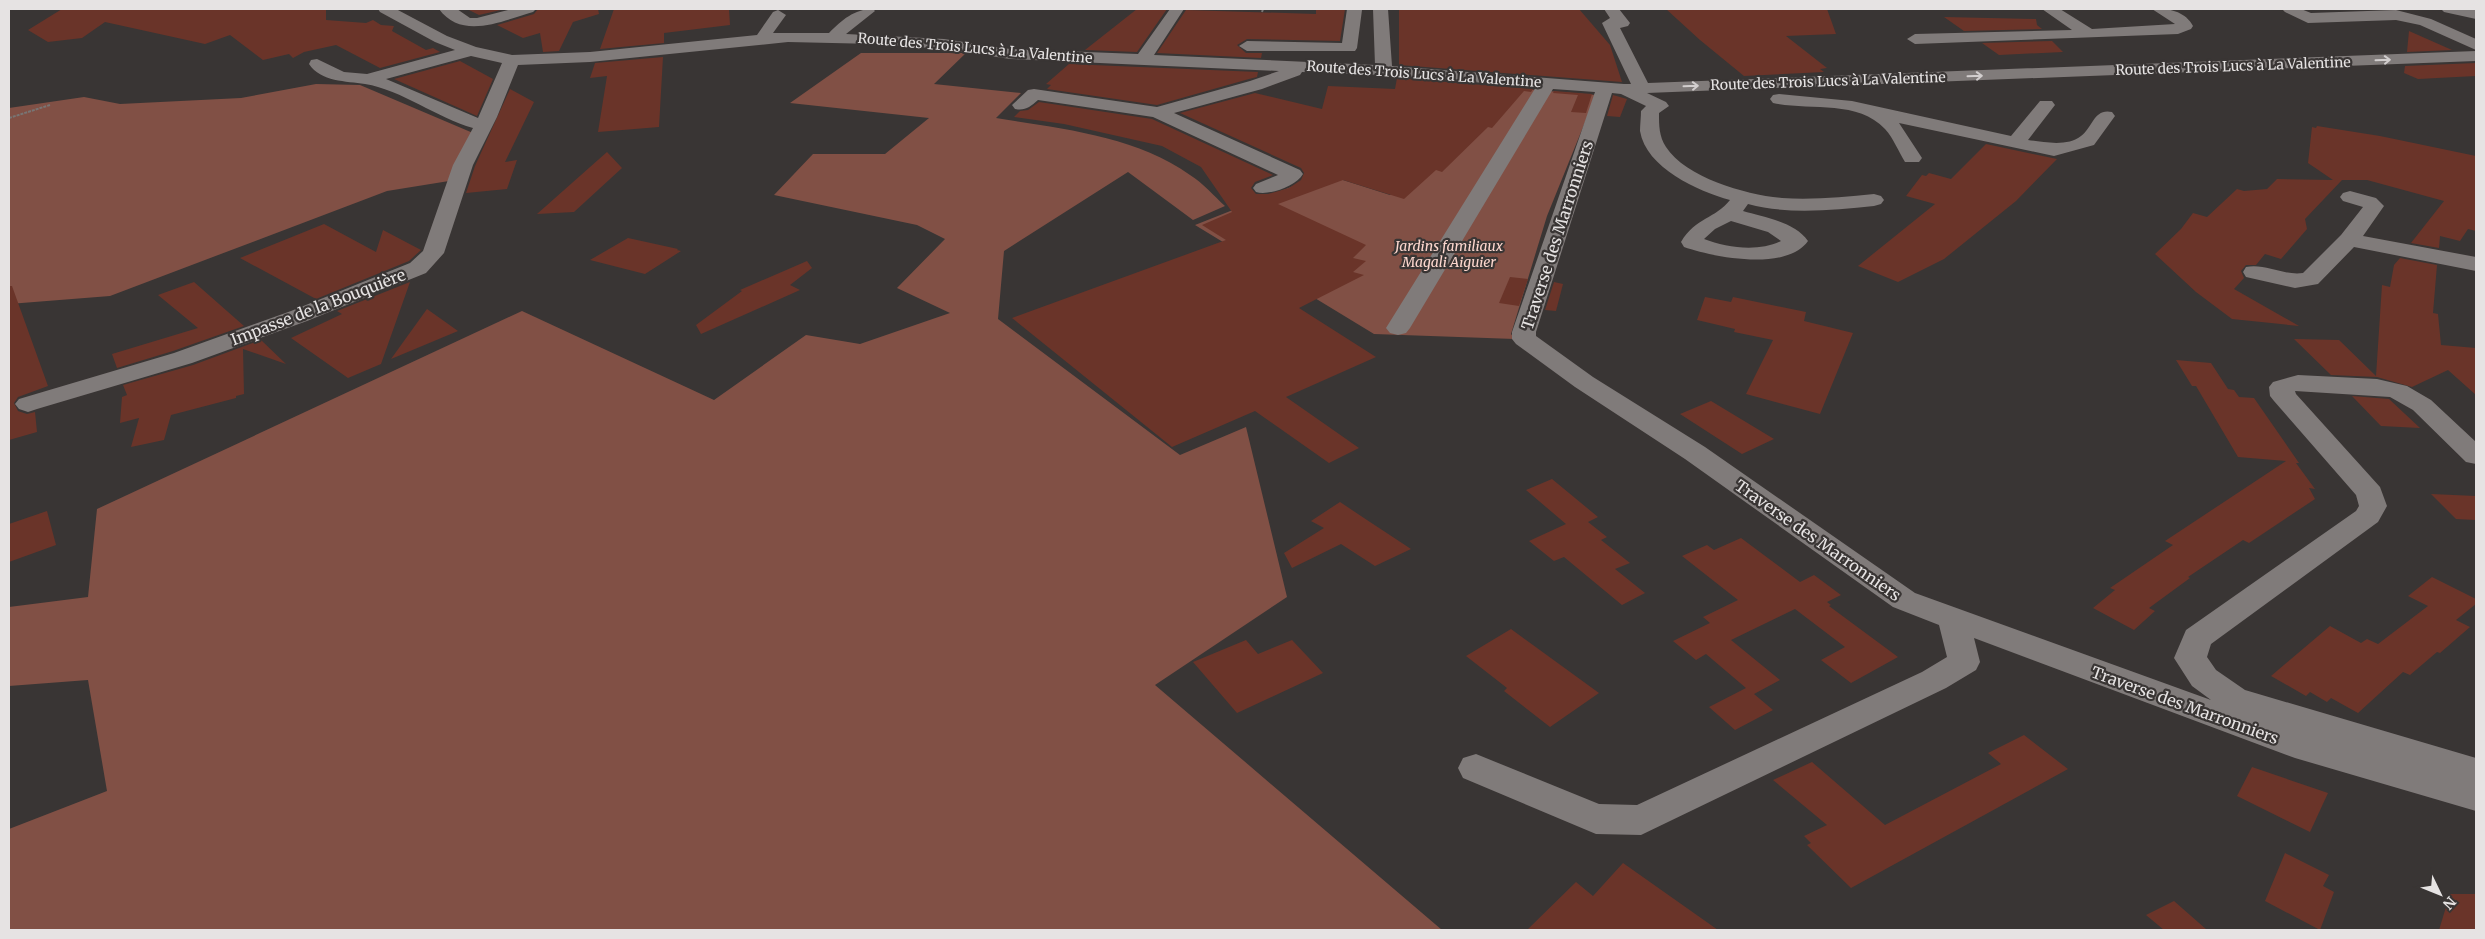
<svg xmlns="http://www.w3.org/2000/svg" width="2485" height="939" viewBox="0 0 2485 939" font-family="Merriweather,serif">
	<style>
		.green { fill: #815045 }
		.building { fill: #6a3429 }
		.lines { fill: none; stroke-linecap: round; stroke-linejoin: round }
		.path { stroke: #787574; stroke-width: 2; stroke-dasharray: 3 1; stroke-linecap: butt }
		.minor { fill: #807b7a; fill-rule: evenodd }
		.oneway { stroke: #d2cece }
		.labels { text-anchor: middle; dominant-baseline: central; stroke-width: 4.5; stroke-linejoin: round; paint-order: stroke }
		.far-street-label { font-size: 14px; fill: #e6e3e3; stroke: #393534 }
		.far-park-label { font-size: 14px; font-style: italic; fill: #fdd7ce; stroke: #393534 }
		.street-label { font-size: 16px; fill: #e6e3e3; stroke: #393534 }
	</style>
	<rect width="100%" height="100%" fill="#393534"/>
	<g class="green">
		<path d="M 861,53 L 966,53 L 934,84 L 1021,93 L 996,118 C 1061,129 1134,135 1190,175 C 1203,183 1214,196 1225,206 L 1193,220 L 1128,172 L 1004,251 L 998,319 L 1180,455 L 1246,427 L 1287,597 L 1155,685 L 1442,930 L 9,930 L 9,829 L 107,791 L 88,680 L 9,686 L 9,607 L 88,597 L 97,509 L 522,311 L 714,400 L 806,335 L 860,344 L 950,313 L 897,288 L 945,239 L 917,225 L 774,195 L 813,154 L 885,154 L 929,118 L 790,103 Z"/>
		<path d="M 316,84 L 360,85 L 473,133 L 449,181 L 387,191 L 110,296 L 9,304 L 9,108 L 84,97 L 120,104 L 241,98 Z"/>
		<path d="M 1513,88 L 1596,95 L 1547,216 L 1511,334 L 1515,339 L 1374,334 L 1195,225 L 1324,174 L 1390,195 Z"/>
	</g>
	<g class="building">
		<path d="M 62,9 L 326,9 L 326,20 L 366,23 L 373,20 L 381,25 L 394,26 L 392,31 L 426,50 L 433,48 L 440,52 L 380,68 L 336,45 L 304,52 L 293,58 L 289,54 L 263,60 L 230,35 L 205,44 L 105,22 L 82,38 L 48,42 L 28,30 Z"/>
		<path d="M 467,9 L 505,9 L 479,15 Z"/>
		<path d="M 538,9 L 598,9 L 599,14 L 573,22 L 559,51 L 543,52 L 540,33 L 523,38 L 497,25 L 534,14 Z"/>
		<path d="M 614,9 L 729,9 L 730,25 L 664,33 L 664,43 L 600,49 Z"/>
		<path d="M 1137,9 L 1167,9 L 1137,52 L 1085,50 Z"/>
		<path d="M 1316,9 L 1345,9 L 1340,41 L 1247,39 L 1237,45 L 1246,53 L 1262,53 L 1261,58 L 1157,53 L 1186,10 L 1316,14 Z"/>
		<path d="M 1399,9 L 1579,9 L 1610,45 L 1622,82 L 1399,65 Z"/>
		<path d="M 1666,9 L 1827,9 L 1836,34 L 1786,36 L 1827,68 L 1820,69 L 1824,72 L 1744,76 L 1700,40 Z"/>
		<path d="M 1944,17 L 2036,19 L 2037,25 L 2042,29 L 1964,31 Z"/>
		<path d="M 2409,31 L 2452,50 L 2407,52 Z"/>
		<path d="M 2052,41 L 2063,52 L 1999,55 L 1982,43 Z"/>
		<path d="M 663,57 L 659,127 L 598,132 L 607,76 L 590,78 L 595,63 Z"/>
		<path d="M 460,61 L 493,79 L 477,116 L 394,79 Z"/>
		<path d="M 2476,63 L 2476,76 L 2418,79 L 2404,73 L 2405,66 Z"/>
		<path d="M 1069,64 L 1258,72 L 1257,77 L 1249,79 L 1157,105 L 1047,89 L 1051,85 L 1046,84 Z"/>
		<path d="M 1397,78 L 1533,89 L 1531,92 L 1524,91 L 1492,128 L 1488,127 L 1442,172 L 1436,170 L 1404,199 L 1343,180 L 1278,204 L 1366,245 L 1353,258 L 1366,261 L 1353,272 L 1364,275 L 1299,308 L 1376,357 L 1286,397 L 1359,448 L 1329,463 L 1255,411 L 1172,447 L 1012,318 L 1226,240 L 1202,225 L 1232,212 L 1201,167 L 1162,146 L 1064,124 L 1014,117 L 1020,111 L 1028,110 L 1039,102 L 1152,119 L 1273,175 L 1255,182 L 1251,188 L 1256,194 L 1268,194 L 1289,188 L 1301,180 L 1304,173 L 1301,168 L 1180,113 L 1255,93 L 1322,109 L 1328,86 L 1395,89 Z"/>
		<path d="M 510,89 L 534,102 L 505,162 L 517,160 L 507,189 L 466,193 L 475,166 Z"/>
		<path d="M 1554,91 L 1592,94 L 1586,113 L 1571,112 L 1578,95 L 1553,93 Z"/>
		<path d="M 1613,95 L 1627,99 L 1620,117 L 1607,116 Z"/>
		<path d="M 2317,126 L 2380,136 L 2476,156 L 2476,231 L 2468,229 L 2460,241 L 2440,236 L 2439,248 L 2411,243 L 2444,201 L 2367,180 L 2342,180 L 2305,219 L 2307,229 L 2281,259 L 2265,254 L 2256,265 L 2246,265 L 2241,271 L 2244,278 L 2234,289 L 2299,326 L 2232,319 L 2196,292 L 2155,254 L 2181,229 L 2193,213 L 2207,217 L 2237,189 L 2244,191 L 2267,189 L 2277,179 L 2333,180 L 2308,163 L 2312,127 L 2316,128 Z"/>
		<path d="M 1986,144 L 2057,159 L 2016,201 L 1944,259 L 1898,282 L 1858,266 L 1935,204 L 1906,196 L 1922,175 L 1926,176 L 1929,173 L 1951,179 Z"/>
		<path d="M 607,152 L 622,168 L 574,212 L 537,214 Z"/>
		<path d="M 324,224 L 376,252 L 383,230 L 421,250 L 409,261 L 316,299 L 240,258 Z"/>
		<path d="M 628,238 L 678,249 L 677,250 L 681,251 L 645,274 L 590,260 Z"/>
		<path d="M 2400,258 L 2437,265 L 2433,313 L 2438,314 L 2441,345 L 2476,348 L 2476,395 L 2448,370 L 2412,387 L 2377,377 L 2331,375 L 2294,339 L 2339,340 L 2376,376 L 2382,285 L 2390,287 L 2394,265 Z"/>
		<path d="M 807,261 L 812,268 L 790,285 L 800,290 L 701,334 L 696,325 L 742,291 L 740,290 Z"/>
		<path d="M 1510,277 L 1528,279 L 1519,306 L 1499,303 Z"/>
		<path d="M 194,282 L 244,326 L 173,351 L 117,368 L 112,354 L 198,328 L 158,295 Z"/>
		<path d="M 410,282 L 381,364 L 348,378 L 291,338 L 342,314 L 337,311 Z"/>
		<path d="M 1554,282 L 1563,284 L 1556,311 L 1545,310 Z"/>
		<path d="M 9,286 L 12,286 L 48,386 L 18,397 L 14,403 L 18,411 L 27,414 L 35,412 L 37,432 L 9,440 Z"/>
		<path d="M 1705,297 L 1731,302 L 1733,297 L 1806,312 L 1804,321 L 1853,333 L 1820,414 L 1746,394 L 1773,340 L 1734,332 L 1735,329 L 1697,320 Z"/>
		<path d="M 427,309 L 458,331 L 391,359 Z"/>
		<path d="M 261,340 L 286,364 L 243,349 L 244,394 L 236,396 L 236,398 L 171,415 L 164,440 L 131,447 L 139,418 L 120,423 L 122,397 L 127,395 L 123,385 L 193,365 Z"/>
		<path d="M 2176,360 L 2211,363 L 2228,389 L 2234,390 L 2239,397 L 2254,398 L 2299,463 L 2296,463 L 2315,489 L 2309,488 L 2315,499 L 2249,543 L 2243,540 L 2188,577 L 2190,578 L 2149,608 L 2155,611 L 2134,630 L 2093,608 L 2115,590 L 2110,588 L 2173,545 L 2165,541 L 2286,461 L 2238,457 L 2196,386 L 2192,386 Z"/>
		<path d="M 2352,396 L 2389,399 L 2420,428 L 2381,426 Z"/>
		<path d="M 1711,401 L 1774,439 L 1742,454 L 1680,414 Z"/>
		<path d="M 1552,479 L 1598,517 L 1588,522 L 1607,537 L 1601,540 L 1630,563 L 1615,569 L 1645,593 L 1622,605 L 1564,557 L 1554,561 L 1529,541 L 1566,524 L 1526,490 Z"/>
		<path d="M 2431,494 L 2476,496 L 2476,520 L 2456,519 Z"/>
		<path d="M 1340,502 L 1370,522 L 1411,549 L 1375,566 L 1341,544 L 1292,568 L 1284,553 L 1324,528 L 1311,521 Z"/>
		<path d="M 47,511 L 56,545 L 9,562 L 9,524 Z"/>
		<path d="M 1741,538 L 1800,582 L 1814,575 L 1841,595 L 1827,602 L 1831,605 L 1829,606 L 1898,657 L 1851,683 L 1821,660 L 1845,647 L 1795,609 L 1731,640 L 1780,680 L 1754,694 L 1773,710 L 1735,730 L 1709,707 L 1746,688 L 1706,654 L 1696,660 L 1673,641 L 1710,623 L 1703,617 L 1738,600 L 1682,556 L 1707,545 L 1714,550 Z"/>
		<path d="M 2432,577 L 2476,599 L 2476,604 L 2456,620 L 2470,627 L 2440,653 L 2437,652 L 2410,675 L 2403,672 L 2358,713 L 2331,698 L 2327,702 L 2310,692 L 2306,696 L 2271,676 L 2330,626 L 2361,643 L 2367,639 L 2378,644 L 2428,606 L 2408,596 Z"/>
		<path d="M 1511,629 L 1599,693 L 1550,727 L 1504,691 L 1507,688 L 1466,656 Z"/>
		<path d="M 1246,640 L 1258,654 L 1292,640 L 1323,673 L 1237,713 L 1193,662 Z"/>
		<path d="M 2024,735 L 2068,769 L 1851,888 L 1807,845 L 1811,843 L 1804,836 L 1827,825 L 1773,780 L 1812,762 L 1885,825 L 2001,764 L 1988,753 Z"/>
		<path d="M 2252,767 L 2328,793 L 2310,832 L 2237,796 Z"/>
		<path d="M 2285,853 L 2329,875 L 2323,886 L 2334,892 L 2320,930 L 2265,901 Z"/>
		<path d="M 1623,863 L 1718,930 L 1527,930 L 1576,882 L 1593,896 Z"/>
		<path d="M 2450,894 L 2476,894 L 2476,930 L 2439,930 Z"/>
		<path d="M 2174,901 L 2207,930 L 2164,930 L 2146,915 Z"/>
	</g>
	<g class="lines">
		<g class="path">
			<path d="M 1262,12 L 1263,9"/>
			<path d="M 9,118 L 50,105"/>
		</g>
		<g class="minor">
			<path d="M 378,9 L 396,9 L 447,36 L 476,47 L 512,55 L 590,52 L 757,35 L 773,12 L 778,10 L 786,15 L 773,33 L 829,33 C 842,20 854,9 873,9 L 875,11 L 846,34 L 944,39 L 1010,49 L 1138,54 L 1170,9 L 1184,9 L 1154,55 L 1375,65 L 1373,9 L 1388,9 L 1392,66 L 1624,84 L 1631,84 L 1602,23 L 1610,18 L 1604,9 L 1619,9 L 1630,23 L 1628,26 L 1620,28 L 1648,83 L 2476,51 L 2476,61 L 1647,93 L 1666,102 L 1669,106 L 1659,113 C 1659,126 1659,136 1666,147 C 1686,178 1747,195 1782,198 C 1813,200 1844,197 1874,194 L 1881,196 L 1884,200 L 1881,204 L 1874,206 C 1832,210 1789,215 1748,204 L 1743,211 C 1763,217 1795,222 1808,241 C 1786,272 1713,257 1684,247 L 1681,242 C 1696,217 1715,219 1730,200 C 1698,191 1646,168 1640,131 C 1640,125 1641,117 1641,111 L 1646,106 L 1621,94 L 1612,93 L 1536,332 L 1536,336 L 1593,377 L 1705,447 L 1915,593 L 2211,700 L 2192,686 L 2174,658 L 2186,630 L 2356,511 L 2359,506 L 2356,495 L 2274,401 L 2270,396 L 2269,387 L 2273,382 L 2298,375 L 2377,379 L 2407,386 L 2431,400 L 2476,442 L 2476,464 L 2466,462 L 2413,410 L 2390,397 L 2295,391 L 2296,394 L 2380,487 L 2387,506 L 2378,522 L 2211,644 L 2207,657 L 2216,670 L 2245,690 L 2476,758 L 2476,811 L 2295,758 L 1974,638 L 1980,662 L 1976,670 L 1946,688 L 1641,835 L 1596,834 L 1463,778 L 1458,768 L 1463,758 L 1476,754 L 1599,804 L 1637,805 L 1922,672 L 1947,657 L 1939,625 L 1893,607 L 1685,459 L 1575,387 L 1516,344 L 1512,339 L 1512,332 L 1595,92 L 1553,89 L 1410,328 L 1406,333 L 1398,335 L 1390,333 L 1386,328 L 1536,87 L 1384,75 L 1302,72 L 1300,75 L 1262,89 L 1174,113 L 1300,170 L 1303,174 C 1296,186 1269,196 1256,192 L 1253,188 L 1256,184 L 1278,175 L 1153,117 L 1038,100 C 1030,107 1025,111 1015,109 L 1012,105 L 1028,90 L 1034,89 L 1157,107 L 1250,81 L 1279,71 L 1010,59 L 944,49 L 876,44 L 788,42 L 590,62 L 518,65 L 497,117 L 473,165 L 444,253 L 426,273 L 307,321 L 192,363 L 37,409 L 28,412 L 19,409 L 15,404 L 19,399 L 174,353 L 291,311 L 410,263 L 423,251 L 453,165 L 473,128 C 437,118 402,90 365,84 C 346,81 321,82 309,64 L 311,60 L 317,59 L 344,72 L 367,74 L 455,50 L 435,42 L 380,12 ZM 471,56 L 502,63 L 478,118 L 386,79 ZM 1731,221 L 1768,232 L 1781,241 C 1759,252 1727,248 1704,239 L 1715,229 Z"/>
			<path d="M 439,9 L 457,9 L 470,18 L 477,18 L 512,9 L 536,9 L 533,12 C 504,20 462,41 439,9 Z"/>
			<path d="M 1347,9 L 1362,10 L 1357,48 L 1355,51 L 1247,51 L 1239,46 L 1247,41 L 1342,43 Z"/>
			<path d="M 2042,9 L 2060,9 L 2092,29 L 2175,24 L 2152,9 C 2168,8 2185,11 2193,26 L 2191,29 L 2178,34 L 1915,44 L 1907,39 L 1915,34 L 2072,30 Z"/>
			<path d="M 2282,9 L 2301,9 L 2311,13 L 2396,10 L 2431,19 L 2476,39 L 2476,50 L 2420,25 L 2396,20 L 2308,23 L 2285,12 Z"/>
			<path d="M 2441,9 L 2476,9 L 2476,19 L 2444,12 Z"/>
			<path d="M 1779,94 L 1852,101 L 2011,136 L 2040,101 L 2052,101 L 2055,105 L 2028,140 C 2043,142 2068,147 2081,136 C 2093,127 2094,108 2112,112 L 2115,116 L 2094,145 L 2054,156 L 1899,123 L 1922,158 L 1919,162 L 1905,162 C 1898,151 1894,139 1885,129 C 1857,99 1808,111 1773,103 L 1770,99 L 1773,95 Z"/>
			<path d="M 2350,191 L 2376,198 L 2384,206 L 2363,236 L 2476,257 L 2476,271 L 2354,247 L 2318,284 L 2295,288 L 2246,277 L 2243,272 L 2246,267 C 2265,263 2284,276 2303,273 L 2341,235 L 2363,207 L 2343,201 L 2340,197 L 2343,193 Z"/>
		</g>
	</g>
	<defs><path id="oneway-shaft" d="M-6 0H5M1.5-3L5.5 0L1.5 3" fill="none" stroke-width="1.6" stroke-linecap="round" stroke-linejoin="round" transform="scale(1.25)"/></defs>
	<g class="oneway">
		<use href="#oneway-shaft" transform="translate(2383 60) rotate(-2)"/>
		<use href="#oneway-shaft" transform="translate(1975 76) rotate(-2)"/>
		<use href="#oneway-shaft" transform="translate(1691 86) rotate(-2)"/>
	</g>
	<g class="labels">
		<g class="far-street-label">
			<text transform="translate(975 48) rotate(5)">Route des Trois Lucs à La Valentine</text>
			<text transform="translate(2233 66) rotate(-2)">Route des Trois Lucs à La Valentine</text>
			<text transform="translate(1424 74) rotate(4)">Route des Trois Lucs à La Valentine</text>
			<text transform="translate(1828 81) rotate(-2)">Route des Trois Lucs à La Valentine</text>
		</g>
		<g class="far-park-label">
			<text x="1449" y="246">Jardins familiaux<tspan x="1449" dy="16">Magali Aiguier</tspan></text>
		</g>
		<g class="street-label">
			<text transform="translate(1557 235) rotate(-72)">Traverse des Marronniers</text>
			<text transform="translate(318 307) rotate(-21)">Impasse de la Bouquière</text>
			<text transform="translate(1818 540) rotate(35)">Traverse des Marronniers</text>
			<text transform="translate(2185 705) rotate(20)">Traverse des Marronniers</text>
		</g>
	</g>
	<rect width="2485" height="939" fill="none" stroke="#e6e3e3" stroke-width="20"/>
	<g transform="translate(2440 894) rotate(133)" stroke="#393534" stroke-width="4" paint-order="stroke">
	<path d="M0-4L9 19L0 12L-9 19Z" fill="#e6e3e3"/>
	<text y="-8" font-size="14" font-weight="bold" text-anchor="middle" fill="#e6e3e3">N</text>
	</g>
</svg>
